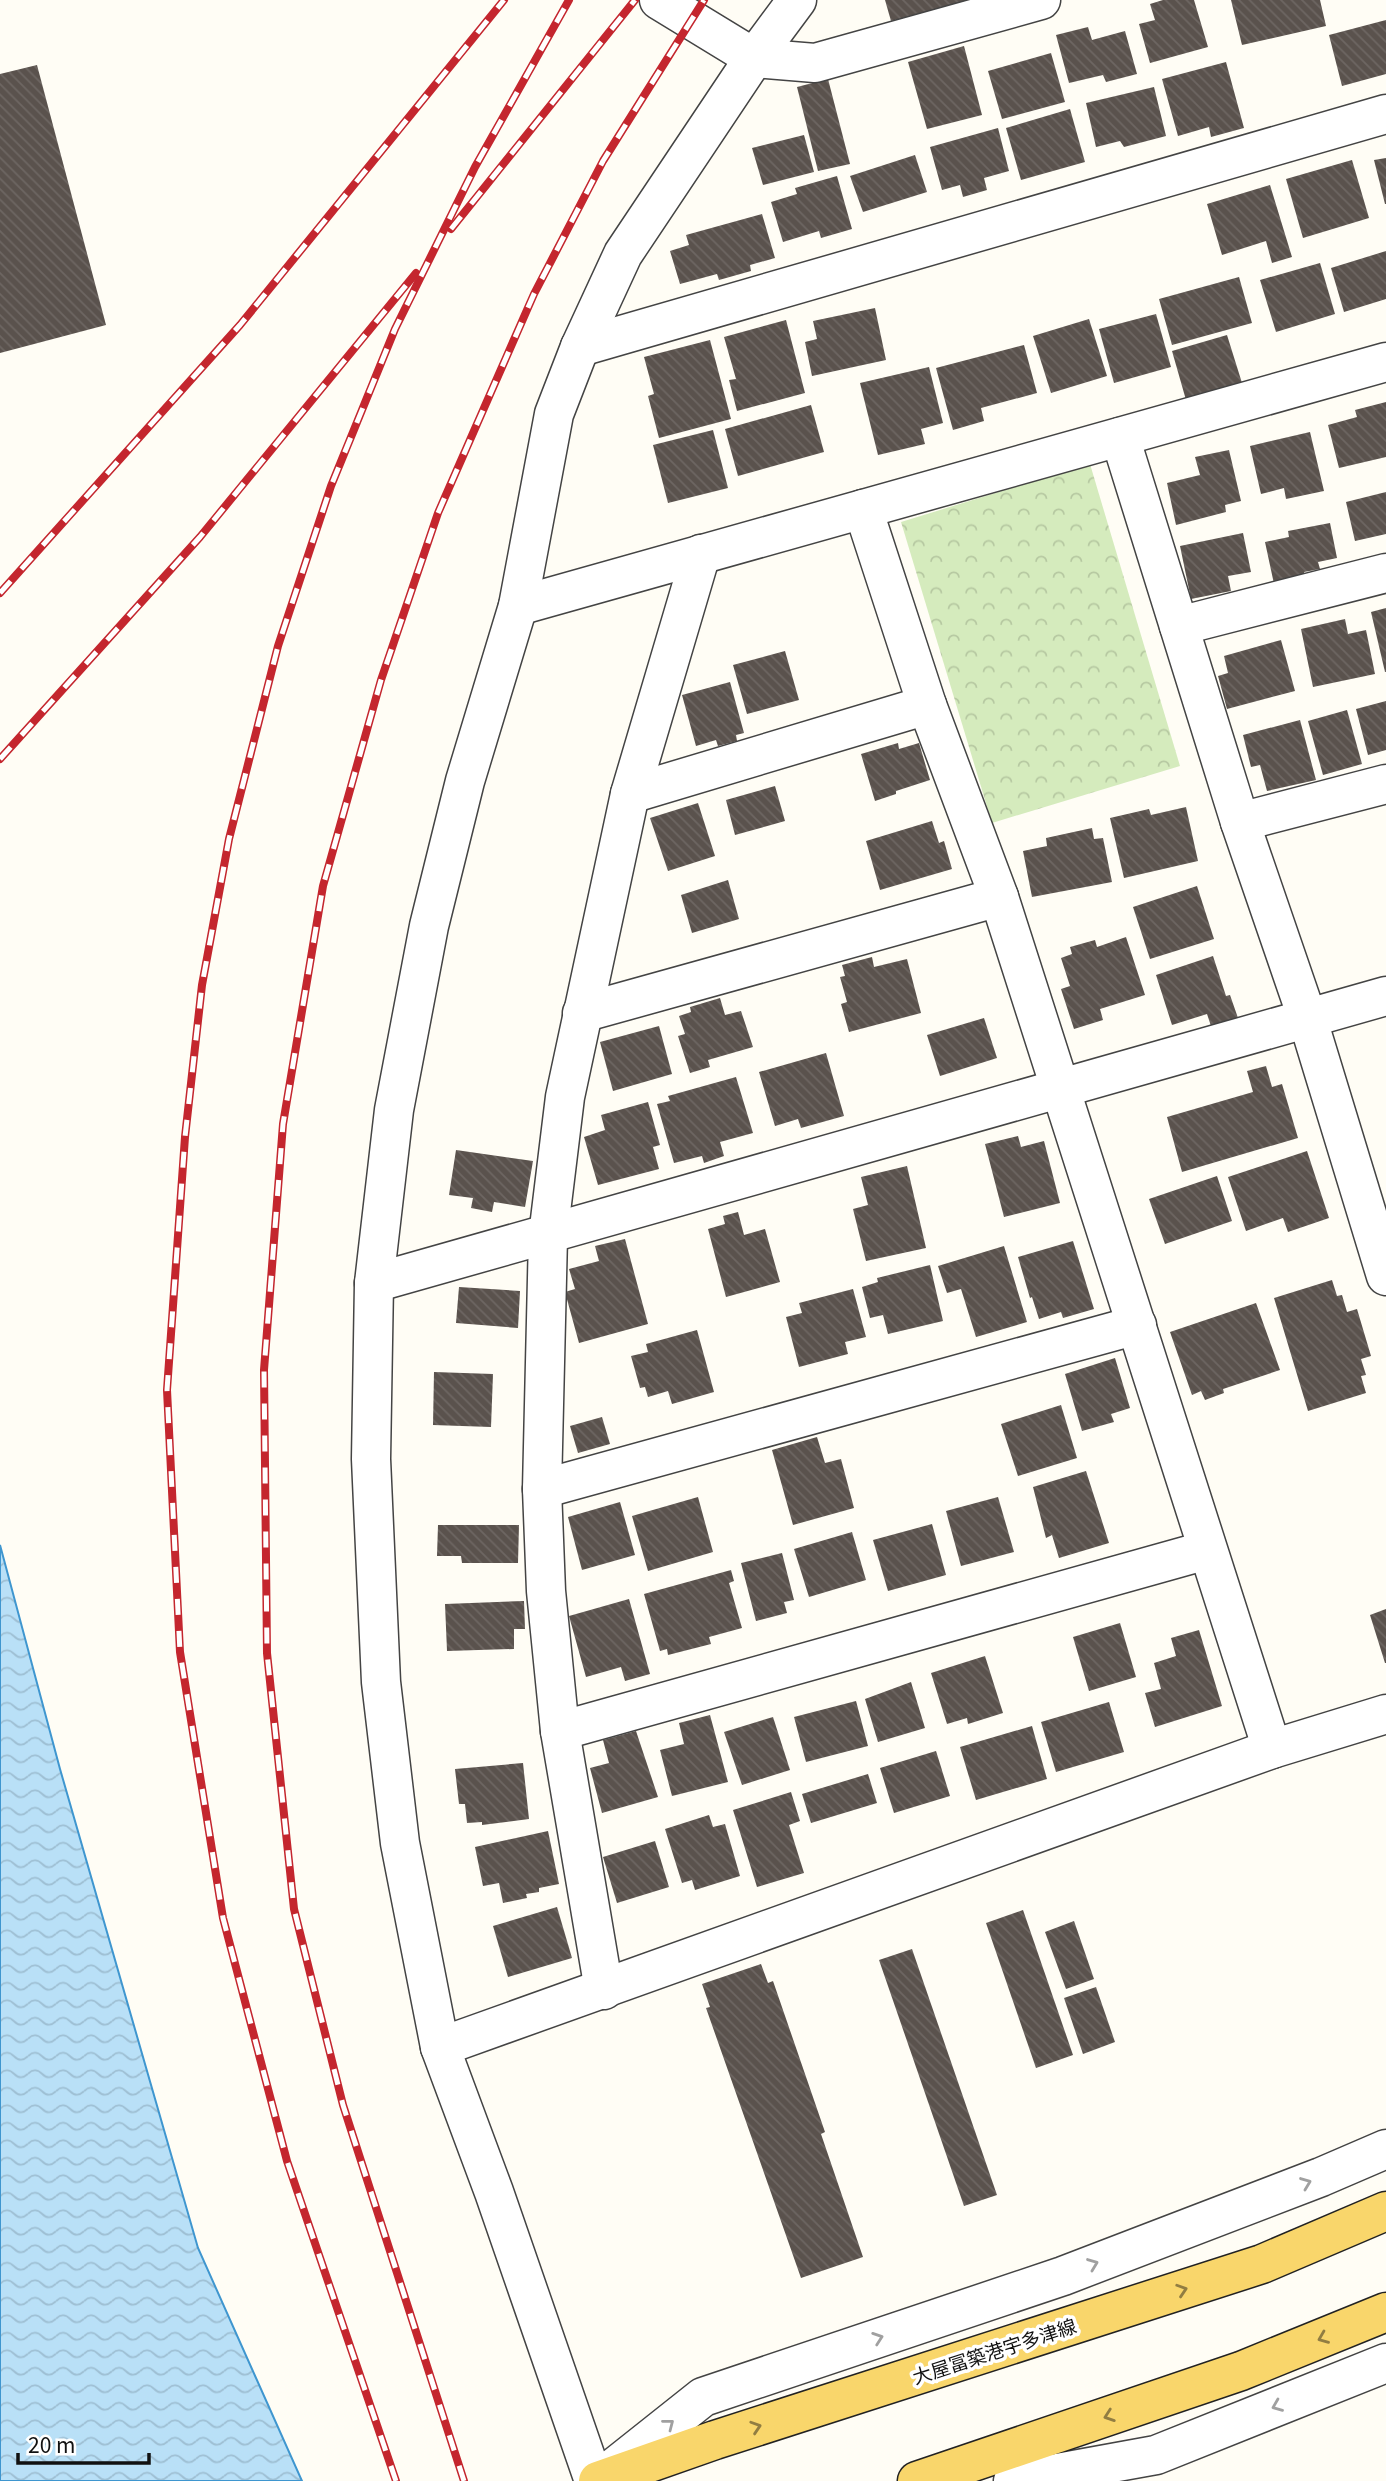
<svg xmlns="http://www.w3.org/2000/svg" width="1386" height="2481" viewBox="0 0 1386 2481" font-family="Georgia,'Noto Sans JP',serif">
	<style>
		.park { fill: url(#park-crowns) }
		.water { fill: url(#water-waves); stroke: #3f96cf; stroke-width: 2 }
		.building { fill: url(#building-back-hatch) }
		.lines { fill: none; stroke-linecap: round; stroke-linejoin: round }
		.minor-casing { stroke: #444; stroke-width: 41 }
		.major-casing { stroke: #222; stroke-width: 41 }
		.minor { stroke: #fff; stroke-width: 38 }
		.major { stroke: #f9d66b; stroke-width: 38 }
		.rail-casing { stroke: #c4262e; stroke-width: 8 }
		.rail { stroke: #fff; stroke-width: 5; stroke-dasharray: 16; stroke-linecap: butt }
		.oneway { stroke: #a0a0a0 }
		.oneway2 { stroke: #917d42 }
		.labels { text-anchor: middle; dominant-baseline: central; stroke-width: 7; stroke-linejoin: round; paint-order: stroke }
		.street-label { font-size: 19px; fill: #111; stroke: #fff }
	</style>
	<defs>
		<pattern id="park-crowns" width="20" height="18" patternUnits="userSpaceOnUse" patternTransform="scale(1.75)"><rect width="20" height="18" fill="#d5ebbd"/><path d="M2 6a3 3 0 1 1 6 0M12 15a3 3 0 1 1 6 0" fill="none" stroke="#b6c8a1"/></pattern>
		<pattern id="water-waves" width="16" height="10" patternUnits="userSpaceOnUse" patternTransform="scale(1.75)"><rect width="16" height="10" fill="#b9e0f7"/><path d="M0 5q4-4 8 0t8 0" fill="none" stroke="#9ebfd3"/></pattern>
		<pattern id="building-back-hatch" width="6" height="6" patternUnits="userSpaceOnUse" patternTransform="scale(1.75)"><rect width="6" height="6" fill="#5a524d"/><path d="M-1 5l2 2M0 0l6 6M5-1l2 2" fill="none" stroke="#6d6662"/></pattern>
	</defs>
	<rect width="100%" height="100%" fill="#fffdf5"/>
	<path class="park" d="M 1090,464 L 1180,766 L 992,823 L 901,522 Z"/>
	<path class="water" d="M 0,1545 L 60,1769 L 198,2248 L 302,2481 L 0,2481 Z"/>
	<g class="building">
		<path d="M 885,0 L 967,0 L 967,1 L 891,21 Z"/>
		<path d="M 1163,0 L 1194,0 L 1208,47 L 1150,63 L 1139,24 L 1155,20 L 1150,4 Z"/>
		<path d="M 1231,0 L 1320,0 L 1326,26 L 1242,45 Z"/>
		<path d="M 1386,20 L 1386,74 L 1342,86 L 1329,35 Z"/>
		<path d="M 1088,27 L 1092,40 L 1125,31 L 1137,74 L 1106,82 L 1103,75 L 1069,83 L 1056,35 Z"/>
		<path d="M 964,46 L 982,115 L 927,129 L 908,62 Z"/>
		<path d="M 1051,53 L 1065,102 L 1002,119 L 988,71 Z"/>
		<path d="M 1226,62 L 1244,128 L 1211,137 L 1209,127 L 1178,136 L 1162,79 Z"/>
		<path d="M 37,65 L 106,325 L 0,353 L 0,74 Z"/>
		<path d="M 828,79 L 850,164 L 818,171 L 797,87 Z"/>
		<path d="M 1154,87 L 1166,136 L 1124,147 L 1120,141 L 1096,147 L 1086,103 Z"/>
		<path d="M 1070,109 L 1085,162 L 1021,180 L 1006,128 Z"/>
		<path d="M 998,128 L 1009,171 L 984,178 L 987,190 L 963,197 L 960,185 L 942,190 L 930,147 Z"/>
		<path d="M 804,135 L 814,172 L 763,185 L 752,148 Z"/>
		<path d="M 915,155 L 927,192 L 863,212 L 850,176 Z"/>
		<path d="M 1386,158 L 1386,204 L 1385,204 L 1374,160 Z"/>
		<path d="M 1352,160 L 1369,218 L 1303,238 L 1286,179 Z"/>
		<path d="M 837,176 L 852,229 L 821,238 L 819,231 L 783,242 L 771,202 L 797,194 L 795,188 Z"/>
		<path d="M 1270,185 L 1292,257 L 1272,263 L 1266,241 L 1222,255 L 1207,204 Z"/>
		<path d="M 762,214 L 775,258 L 750,265 L 751,271 L 719,280 L 717,274 L 680,284 L 670,251 L 689,245 L 686,235 Z"/>
		<path d="M 1386,251 L 1386,299 L 1344,312 L 1331,268 Z"/>
		<path d="M 1320,263 L 1335,314 L 1276,332 L 1260,280 Z"/>
		<path d="M 1239,277 L 1252,323 L 1172,345 L 1159,299 Z"/>
		<path d="M 875,308 L 886,360 L 812,376 L 805,342 L 817,339 L 813,321 Z"/>
		<path d="M 1156,314 L 1171,367 L 1114,383 L 1099,329 Z"/>
		<path d="M 1089,319 L 1107,376 L 1051,393 L 1033,336 Z"/>
		<path d="M 786,320 L 805,393 L 737,411 L 729,380 L 736,379 L 724,337 Z"/>
		<path d="M 1227,335 L 1242,383 L 1186,400 L 1172,351 Z"/>
		<path d="M 710,340 L 731,419 L 659,438 L 648,396 L 654,394 L 644,357 Z"/>
		<path d="M 1024,345 L 1037,393 L 981,408 L 984,421 L 953,430 L 936,368 Z"/>
		<path d="M 929,367 L 943,423 L 921,429 L 925,444 L 878,455 L 860,383 Z"/>
		<path d="M 1386,402 L 1386,457 L 1339,468 L 1328,425 L 1357,417 L 1355,410 Z"/>
		<path d="M 811,405 L 824,452 L 738,476 L 725,429 Z"/>
		<path d="M 713,430 L 728,488 L 668,503 L 653,445 Z"/>
		<path d="M 1310,432 L 1324,491 L 1286,499 L 1284,488 L 1261,494 L 1250,446 Z"/>
		<path d="M 1229,450 L 1241,501 L 1225,505 L 1226,512 L 1176,525 L 1167,483 L 1200,475 L 1195,457 Z"/>
		<path d="M 1386,492 L 1386,534 L 1355,541 L 1346,502 Z"/>
		<path d="M 1330,523 L 1337,558 L 1318,562 L 1320,569 L 1304,572 L 1306,578 L 1274,584 L 1265,542 L 1289,537 L 1288,531 Z"/>
		<path d="M 1243,533 L 1251,572 L 1228,576 L 1231,591 L 1191,599 L 1180,546 Z"/>
		<path d="M 1386,608 L 1386,672 L 1385,672 L 1371,612 Z"/>
		<path d="M 1345,619 L 1348,634 L 1366,630 L 1375,674 L 1313,687 L 1301,629 Z"/>
		<path d="M 1281,640 L 1295,691 L 1227,709 L 1218,676 L 1228,673 L 1224,656 Z"/>
		<path d="M 785,651 L 799,700 L 747,714 L 733,665 Z"/>
		<path d="M 730,682 L 744,733 L 736,735 L 737,741 L 718,746 L 716,740 L 696,746 L 682,695 Z"/>
		<path d="M 1386,701 L 1386,750 L 1368,755 L 1356,709 Z"/>
		<path d="M 1347,710 L 1362,764 L 1323,775 L 1308,721 Z"/>
		<path d="M 1300,720 L 1316,780 L 1267,791 L 1260,765 L 1251,767 L 1243,735 Z"/>
		<path d="M 898,743 L 899,749 L 919,743 L 930,780 L 896,791 L 896,794 L 875,801 L 861,754 Z"/>
		<path d="M 775,786 L 785,821 L 735,835 L 726,800 Z"/>
		<path d="M 698,803 L 715,856 L 668,871 L 650,818 Z"/>
		<path d="M 1186,807 L 1198,861 L 1124,878 L 1110,818 L 1149,809 L 1151,815 Z"/>
		<path d="M 932,821 L 939,843 L 944,841 L 952,869 L 880,890 L 866,841 Z"/>
		<path d="M 1092,828 L 1094,839 L 1103,838 L 1112,882 L 1032,897 L 1023,851 L 1047,846 L 1046,838 Z"/>
		<path d="M 728,880 L 739,919 L 692,933 L 681,895 Z"/>
		<path d="M 1197,886 L 1214,939 L 1150,959 L 1133,907 Z"/>
		<path d="M 1126,937 L 1145,995 L 1100,1009 L 1103,1020 L 1074,1029 L 1061,989 L 1070,986 L 1061,958 L 1072,954 L 1070,947 L 1095,940 L 1097,947 Z"/>
		<path d="M 1213,956 L 1226,996 L 1230,995 L 1238,1018 L 1211,1026 L 1207,1014 L 1172,1025 L 1156,975 Z"/>
		<path d="M 872,957 L 874,967 L 907,959 L 921,1013 L 849,1032 L 841,1004 L 847,1002 L 840,977 L 845,976 L 842,965 Z"/>
		<path d="M 720,998 L 725,1015 L 741,1011 L 753,1047 L 708,1060 L 710,1067 L 690,1073 L 678,1036 L 685,1034 L 679,1016 L 691,1012 L 690,1007 Z"/>
		<path d="M 984,1018 L 997,1058 L 940,1076 L 927,1035 Z"/>
		<path d="M 659,1026 L 672,1074 L 613,1091 L 600,1042 Z"/>
		<path d="M 826,1053 L 844,1116 L 801,1128 L 798,1119 L 775,1126 L 759,1072 Z"/>
		<path d="M 1266,1066 L 1272,1087 L 1282,1084 L 1298,1138 L 1182,1172 L 1167,1117 L 1253,1092 L 1247,1071 Z"/>
		<path d="M 736,1077 L 753,1133 L 720,1142 L 724,1156 L 704,1163 L 702,1156 L 674,1163 L 657,1104 L 670,1101 L 668,1096 Z"/>
		<path d="M 648,1102 L 660,1145 L 653,1147 L 659,1169 L 598,1185 L 584,1137 L 605,1130 L 601,1115 Z"/>
		<path d="M 1018,1136 L 1021,1147 L 1044,1141 L 1060,1203 L 1004,1217 L 985,1144 Z"/>
		<path d="M 456,1150 L 533,1161 L 525,1207 L 494,1202 L 492,1212 L 471,1208 L 473,1198 L 449,1195 Z"/>
		<path d="M 1307,1151 L 1329,1218 L 1288,1232 L 1283,1218 L 1246,1231 L 1228,1177 Z"/>
		<path d="M 907,1166 L 926,1248 L 866,1261 L 853,1209 L 868,1205 L 861,1177 Z"/>
		<path d="M 1217,1176 L 1232,1221 L 1165,1244 L 1149,1199 Z"/>
		<path d="M 738,1212 L 744,1235 L 765,1229 L 780,1282 L 726,1297 L 708,1229 L 725,1224 L 723,1216 Z"/>
		<path d="M 625,1239 L 648,1324 L 579,1343 L 565,1292 L 575,1289 L 569,1269 L 599,1261 L 595,1246 Z"/>
		<path d="M 1073,1241 L 1094,1309 L 1063,1318 L 1061,1312 L 1039,1319 L 1032,1297 L 1030,1298 L 1018,1257 Z"/>
		<path d="M 1004,1246 L 1027,1322 L 976,1337 L 961,1289 L 947,1293 L 938,1266 Z"/>
		<path d="M 930,1265 L 943,1321 L 888,1334 L 883,1315 L 870,1318 L 862,1287 L 878,1282 L 877,1278 Z"/>
		<path d="M 1332,1280 L 1337,1296 L 1342,1295 L 1347,1312 L 1357,1309 L 1371,1356 L 1361,1359 L 1366,1375 L 1361,1376 L 1366,1393 L 1308,1411 L 1274,1298 Z"/>
		<path d="M 459,1287 L 520,1291 L 518,1328 L 456,1323 Z"/>
		<path d="M 853,1289 L 866,1337 L 845,1342 L 848,1354 L 799,1367 L 786,1317 L 802,1313 L 799,1303 Z"/>
		<path d="M 1256,1303 L 1280,1370 L 1223,1389 L 1224,1393 L 1205,1400 L 1201,1391 L 1192,1395 L 1170,1332 Z"/>
		<path d="M 697,1330 L 714,1392 L 672,1404 L 668,1391 L 648,1397 L 645,1387 L 640,1388 L 631,1356 L 648,1352 L 646,1344 Z"/>
		<path d="M 1115,1358 L 1130,1408 L 1111,1414 L 1114,1422 L 1082,1431 L 1065,1374 Z"/>
		<path d="M 434,1372 L 493,1374 L 491,1427 L 433,1425 Z"/>
		<path d="M 1061,1405 L 1077,1458 L 1018,1476 L 1001,1424 Z"/>
		<path d="M 602,1417 L 610,1444 L 578,1453 L 570,1426 Z"/>
		<path d="M 817,1437 L 825,1463 L 841,1459 L 854,1508 L 793,1525 L 772,1450 Z"/>
		<path d="M 1086,1471 L 1109,1543 L 1059,1558 L 1052,1535 L 1046,1538 L 1033,1487 Z"/>
		<path d="M 698,1497 L 713,1552 L 648,1571 L 632,1516 Z"/>
		<path d="M 998,1497 L 1014,1552 L 961,1566 L 946,1511 Z"/>
		<path d="M 620,1502 L 635,1555 L 582,1570 L 568,1517 Z"/>
		<path d="M 932,1524 L 946,1575 L 888,1591 L 873,1540 Z"/>
		<path d="M 438,1525 L 519,1525 L 518,1563 L 462,1563 L 461,1556 L 437,1556 Z"/>
		<path d="M 852,1532 L 866,1580 L 809,1597 L 794,1549 Z"/>
		<path d="M 782,1553 L 794,1600 L 784,1602 L 787,1613 L 756,1621 L 741,1563 Z"/>
		<path d="M 731,1570 L 734,1581 L 729,1583 L 742,1628 L 709,1637 L 711,1644 L 668,1655 L 667,1649 L 660,1651 L 644,1594 Z"/>
		<path d="M 629,1599 L 650,1674 L 625,1681 L 621,1667 L 586,1677 L 569,1616 Z"/>
		<path d="M 524,1601 L 525,1629 L 514,1629 L 514,1649 L 447,1651 L 445,1604 Z"/>
		<path d="M 1386,1609 L 1386,1663 L 1385,1663 L 1370,1615 Z"/>
		<path d="M 1120,1623 L 1136,1677 L 1089,1691 L 1073,1637 Z"/>
		<path d="M 1199,1630 L 1222,1706 L 1155,1727 L 1145,1693 L 1161,1689 L 1154,1663 L 1176,1656 L 1171,1638 Z"/>
		<path d="M 985,1656 L 1003,1713 L 968,1724 L 967,1718 L 947,1724 L 931,1673 Z"/>
		<path d="M 911,1682 L 925,1728 L 878,1742 L 865,1699 Z"/>
		<path d="M 856,1701 L 868,1746 L 806,1762 L 794,1717 Z"/>
		<path d="M 1109,1702 L 1124,1752 L 1056,1772 L 1041,1722 Z"/>
		<path d="M 710,1715 L 728,1782 L 672,1796 L 660,1750 L 684,1744 L 679,1723 Z"/>
		<path d="M 773,1717 L 790,1770 L 742,1785 L 724,1732 Z"/>
		<path d="M 1032,1726 L 1047,1779 L 976,1800 L 960,1747 Z"/>
		<path d="M 636,1731 L 658,1797 L 602,1813 L 590,1768 L 609,1763 L 603,1740 Z"/>
		<path d="M 936,1751 L 950,1796 L 894,1813 L 880,1768 Z"/>
		<path d="M 523,1763 L 529,1819 L 482,1825 L 482,1822 L 467,1823 L 465,1804 L 459,1804 L 455,1769 Z"/>
		<path d="M 868,1774 L 877,1803 L 811,1823 L 802,1794 Z"/>
		<path d="M 791,1792 L 800,1821 L 789,1825 L 804,1873 L 757,1887 L 733,1810 Z"/>
		<path d="M 709,1815 L 713,1827 L 725,1824 L 740,1876 L 695,1890 L 692,1880 L 682,1883 L 665,1829 Z"/>
		<path d="M 548,1831 L 559,1884 L 539,1888 L 539,1892 L 526,1894 L 527,1898 L 503,1903 L 499,1883 L 483,1886 L 475,1847 Z"/>
		<path d="M 655,1841 L 669,1887 L 617,1903 L 603,1857 Z"/>
		<path d="M 557,1907 L 572,1958 L 508,1977 L 493,1926 Z"/>
		<path d="M 1023,1910 L 1073,2055 L 1036,2068 L 986,1923 Z"/>
		<path d="M 1074,1921 L 1094,1979 L 1066,1989 L 1045,1932 Z"/>
		<path d="M 912,1949 L 997,2195 L 964,2206 L 879,1960 Z"/>
		<path d="M 761,1964 L 768,1983 L 773,1981 L 825,2132 L 821,2134 L 863,2257 L 801,2278 L 706,2008 L 710,2007 L 702,1984 Z"/>
		<path d="M 1096,1987 L 1115,2042 L 1083,2054 L 1064,1998 Z"/>
	</g>
	<g class="lines">
		<defs>
			<g id="minor">
				<path d="M 659,0 L 754,58 L 815,63 L 1041,0"/>
				<path d="M 580,347 L 1386,114"/>
				<path d="M 1120,437 L 1240,822 L 1307,1017 L 1386,1276"/>
				<path d="M 863,509 L 927,705 L 999,897 L 1272,1749"/>
				<path d="M 518,606 L 1386,362"/>
				<path d="M 1179,626 L 1386,573"/>
				<path d="M 630,794 L 927,705"/>
				<path d="M 1240,822 L 1386,784"/>
				<path d="M 582,1013 L 999,897"/>
				<path d="M 374,1283 L 1386,996"/>
				<path d="M 542,1489 L 1137,1325"/>
				<path d="M 560,1731 L 1207,1550"/>
				<path d="M 604,1990 L 560,1731 L 546,1591 L 542,1489 L 548,1236 L 565,1097 L 630,794 L 701,554"/>
				<path d="M 440,2047 L 1272,1749 L 1386,1714"/>
				<path d="M 601,2478 L 703,2397 L 1063,2276 L 1321,2177 L 1386,2149"/>
				<path d="M 594,2481 L 494,2192 L 440,2047 L 400,1843 L 381,1682 L 371,1459 L 374,1283 L 394,1110 L 429,926 L 465,781 L 518,606 L 554,414 L 580,347 L 623,254 L 754,58 L 797,0"/>
				<path d="M 1013,2481 L 1156,2455 L 1386,2363"/>
			</g>
			<g id="major">
				<path d="M 598,2481 L 715,2440 L 1262,2264 L 1386,2211"/>
				<path d="M 917,2481 L 1241,2371 L 1386,2312"/>
			</g>
		</defs>
		<use href="#minor" class="minor-casing"/>
		<use href="#major" class="major-casing"/>
		<use href="#minor" class="minor"/>
		<use href="#major" class="major"/>
		<defs>
			<g id="rail">
				<path d="M 451,229 L 635,0"/>
				<path d="M 0,593 L 240,325 L 504,0"/>
				<path d="M 0,759 L 200,537 L 416,273"/>
				<path d="M 396,2481 L 287,2161 L 223,1918 L 180,1652 L 167,1390 L 185,1137 L 202,985 L 229,839 L 278,646 L 331,486 L 395,329 L 475,167 L 569,0"/>
				<path d="M 464,2481 L 343,2105 L 294,1909 L 267,1653 L 264,1370 L 283,1124 L 323,886 L 381,680 L 438,513 L 534,294 L 603,161 L 704,0"/>
			</g>
		</defs>
		<use href="#rail" class="rail-casing"/>
		<use href="#rail" class="rail"/>
	</g>
	<defs><path id="oneway-chevron" d="M-2-3.5L2.5 0L-2 3.5" fill="none" stroke-width="1.6" stroke-linecap="round" stroke-linejoin="round" transform="scale(1.75)"/></defs>
	<g class="oneway">
		<use href="#oneway-chevron" transform="translate(1306 2183) rotate(-21)"/>
		<use href="#oneway-chevron" transform="translate(1093 2264) rotate(-21)"/>
		<use href="#oneway-chevron" transform="translate(878 2338) rotate(-19)"/>
		<use href="#oneway-chevron" transform="translate(1277 2406) rotate(158)"/>
		<use href="#oneway-chevron" transform="translate(669 2424) rotate(-38)"/>
	</g>
	<g class="oneway2">
		<use href="#oneway-chevron" transform="translate(1182 2290) rotate(-18)"/>
		<use href="#oneway-chevron" transform="translate(1323 2338) rotate(158)"/>
		<use href="#oneway-chevron" transform="translate(1109 2416) rotate(161)"/>
		<use href="#oneway-chevron" transform="translate(756 2427) rotate(-18)"/>
	</g>
	<g class="labels">
		<g class="street-label">
			<text transform="translate(994 2350) rotate(-18)">大屋冨築港宇多津線</text>
		</g>
	</g>
	<path d="M18 2453v10h131v-10" fill="none" stroke="#111111" stroke-width="3.5"/>
	<text x="28" y="2453" font-size="21" fill="#111111" stroke="#ffffff" stroke-width="5" paint-order="stroke">20 m</text>
</svg>
